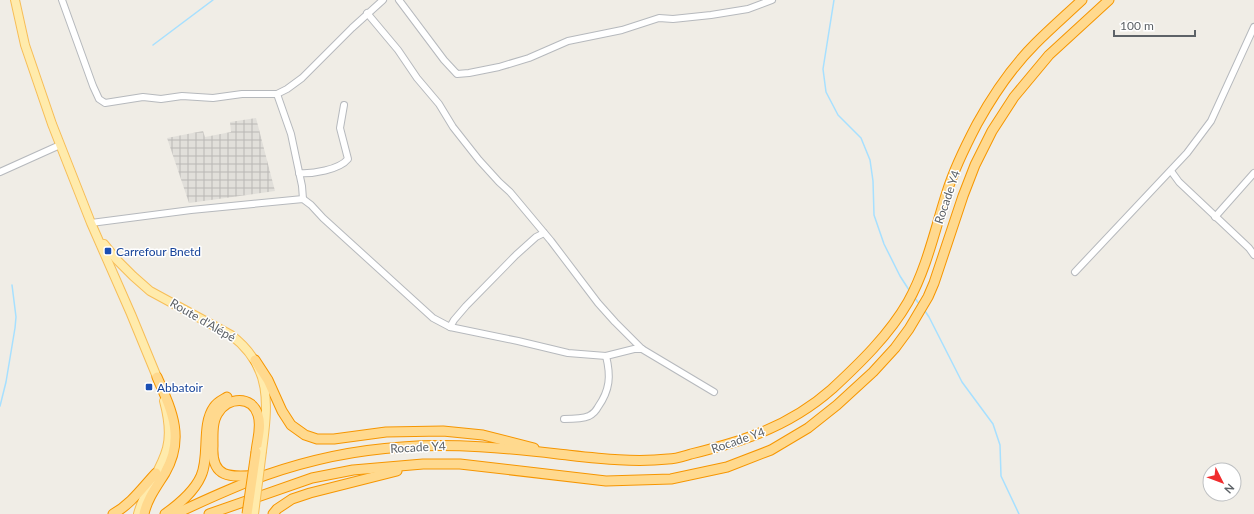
<svg xmlns="http://www.w3.org/2000/svg" width="1254" height="514" viewBox="0 0 1254 514" font-family="Lato,sans-serif">
	<style>
		.industrial { fill: url(#industrial-grid) }
		.lines { fill: none; stroke-linecap: round; stroke-linejoin: round }
		.stream { stroke: #a7e0ff; stroke-width: 1.5 }
		.minor-casing { stroke: #b6b9bd; stroke-width: 8 }
		.major-casing { stroke: #f7be58; stroke-width: 10 }
		.highway-casing { stroke: #f69600; stroke-width: 11 }
		.minor { stroke: #fff; stroke-width: 6 }
		.major { stroke: #ffebac; stroke-width: 8 }
		.highway { stroke: #ffd98e; stroke-width: 9 }
		.major-bridge-casing { stroke: #f7be58; stroke-width: 10; stroke-linecap: butt }
		.highway-bridge-casing { stroke: #f69600; stroke-width: 11; stroke-linecap: butt }
		.major-bridge { stroke: #ffebac; stroke-width: 8 }
		.highway-bridge { stroke: #ffd98e; stroke-width: 9 }
		.transit-dot { fill: #1a4fb4; stroke: #fff; stroke-width: 1.5 }
		.labels { text-anchor: middle; dominant-baseline: central; stroke-width: 3; stroke-linejoin: round; paint-order: stroke }
		.street-label { font-size: 12px; fill: #5d6267; stroke: #fff }
		.transit-label { font-size: 12px; fill: #164399; stroke: #fff; text-anchor: start }
	</style>
	<defs>
		<pattern id="industrial-grid" width="8" height="8" patternUnits="userSpaceOnUse"><rect width="8" height="8" fill="#e1dfda"/><path d="M0 4h8M4 0v8" fill="none" stroke="#bab8b5"/></pattern>
	</defs>
	<rect width="100%" height="100%" fill="#f0ede6"/>
	<path class="industrial" d="M 256,118 L 275,191 L 189,203 L 167,138 L 203,131 L 205,137 L 231,132 L 230,122 Z"/>
	<g class="lines">
		<g class="stream">
			<path d="M 834,0 L 823,69 L 826,92 L 838,115 L 861,138 L 870,160 L 873,181 L 874,215 L 884,244 L 900,276 L 909,290"/>
			<path d="M 153,45 L 213,0"/>
			<path d="M 914,297 L 920,305"/>
			<path d="M 925,311 L 929,317 L 962,382 L 993,424 L 1000,445 L 1001,476 L 1019,514"/>
			<path d="M 0,406 L 6,382 L 15,328 L 16,317 L 12,285"/>
		</g>
		<defs>
			<g id="minor">
				<path d="M 62,0 L 93,86 L 99,99 L 105,103 L 143,97 L 161,99 L 182,96 L 213,98 L 242,94 L 277,94 L 287,89 L 302,78 L 352,28 L 383,0"/>
				<path d="M 399,0 L 444,60 L 457,74 L 469,73 L 499,67 L 529,58 L 568,41 L 622,30 L 659,18 L 673,19 L 711,15 L 748,9 L 772,0"/>
				<path d="M 367,13 L 398,50 L 417,78 L 439,104 L 453,127 L 479,160 L 499,182 L 510,192 L 551,241 L 598,303 L 615,322 L 642,349 L 714,392"/>
				<path d="M 277,94 L 291,134 L 302,186 L 303,199"/>
				<path d="M 1171,171 L 1179,182 L 1249,248 L 1254,255"/>
				<path d="M 0,172 L 60,145"/>
				<path d="M 299,173 C 312,174 339,170 348,159 L 340,128 L 344,105"/>
				<path d="M 1215,217 L 1254,173"/>
				<path d="M 91,223 L 191,210 L 303,199 L 311,205 L 323,218 L 433,318 L 450,327 L 518,341 L 568,353 L 606,356 L 634,349 L 642,349"/>
				<path d="M 1075,272 L 1187,153 L 1211,121 L 1254,27"/>
				<path d="M 450,327 L 454,320 L 466,306 L 516,255 L 536,237 L 544,233"/>
				<path d="M 564,419 C 571,419 582,419 589,416 C 593,414 596,411 598,407 C 610,390 611,376 606,356"/>
			</g>
			<g id="major">
				<path d="M 15,0 L 25,45 L 52,124 L 91,223 L 131,314 L 159,382"/>
				<path d="M 104,244 L 117,260 L 133,276 L 150,291 L 231,335 C 273,367 268,405 262,451"/>
				<path d="M 138,514 C 144,490 161,471 167,448 C 171,433 168,416 164,401"/>
			</g>
			<g id="highway">
				<path d="M 255,360 L 268,380 L 282,411 L 291,425 L 305,435 L 317,439 L 334,439 L 386,432 L 443,431 L 483,435 L 534,448"/>
				<path d="M 256,452 C 257,440 262,427 258,415 C 252,395 228,397 218,413 C 212,422 213,435 213,446 C 211,480 232,477 259,475"/>
				<path d="M 113,514 C 131,504 142,488 156,473"/>
				<path d="M 144,514 C 147,499 157,486 165,473 C 185,438 172,411 157,377"/>
				<path d="M 165,514 C 179,504 194,492 201,476 C 210,456 201,425 214,407 C 217,402 222,400 227,397"/>
				<path d="M 175,514 C 205,500 235,486 266,475 C 309,460 356,450 402,447 C 453,443 507,448 558,454 C 595,458 632,463 668,459 C 676,459 684,456 691,454 C 708,450 725,445 741,440 C 774,429 806,412 832,389 C 860,363 889,335 908,302 C 927,268 935,229 947,192 C 954,169 966,145 977,124 C 993,95 1012,67 1035,44 C 1050,29 1066,15 1082,0"/>
				<path d="M 209,514 L 312,478 L 353,470 L 423,464 L 460,464 L 606,481 L 671,479 L 727,467 L 771,450 L 808,428 L 837,405 L 873,372 L 895,348 L 909,329 L 928,297 L 934,283 L 963,196 L 975,165 L 992,131 L 1014,97 L 1049,55 L 1109,0"/>
				<path d="M 273,514 L 277,509 L 292,499 L 310,493 L 397,471"/>
			</g>
		</defs>
		<use href="#minor" class="minor-casing"/>
		<use href="#major" class="major-casing"/>
		<use href="#highway" class="highway-casing"/>
		<use href="#minor" class="minor"/>
		<use href="#major" class="major"/>
		<use href="#highway" class="highway"/>
		<defs>
			<path id="major-bridge" d="M 254,514 L 262,451"/>
			<path id="highway-bridge" d="M 247,514 L 256,452"/>
		</defs>
		<use href="#major-bridge" class="major-bridge-casing"/>
		<use href="#highway-bridge" class="highway-bridge-casing"/>
		<use href="#major-bridge" class="major-bridge"/>
		<use href="#highway-bridge" class="highway-bridge"/>
	</g>
	<g class="transit-dot">
		<rect x="104" y="247" width="8" height="8" rx="2"/>
		<rect x="145" y="383" width="8" height="8" rx="2"/>
	</g>
	<g class="labels">
		<g class="street-label">
			<text transform="translate(947 197) rotate(-71)">Rocade Y4</text>
			<text transform="translate(203 320) rotate(30)">Route d'Alépé</text>
			<text transform="translate(738 440) rotate(-19)">Rocade Y4</text>
			<text transform="translate(418 447) rotate(-3)">Rocade Y4</text>
		</g>
		<g class="transit-label">
			<text x="116" y="251">Carrefour Bnetd</text>
			<text x="157" y="387">Abbatoir</text>
		</g>
	</g>
	<g transform="translate(1222 482) rotate(132)"><circle r="19" fill="#ffffff" stroke="#bec0c2"/>
	<path d="M0-3L7 15L0 10L-7 15Z" fill="#f02c2d"/>
	<text y="-6" font-size="11" font-weight="bold" text-anchor="middle" fill="#5d6267">N</text>
	</g>
	<path d="M1114 30v6h81v-6" fill="none" stroke="#5d6267" stroke-width="2"/>
	<text x="1120" y="30" font-size="12" fill="#5d6267" stroke="#ffffff" stroke-width="3" paint-order="stroke">100 m</text>
</svg>
